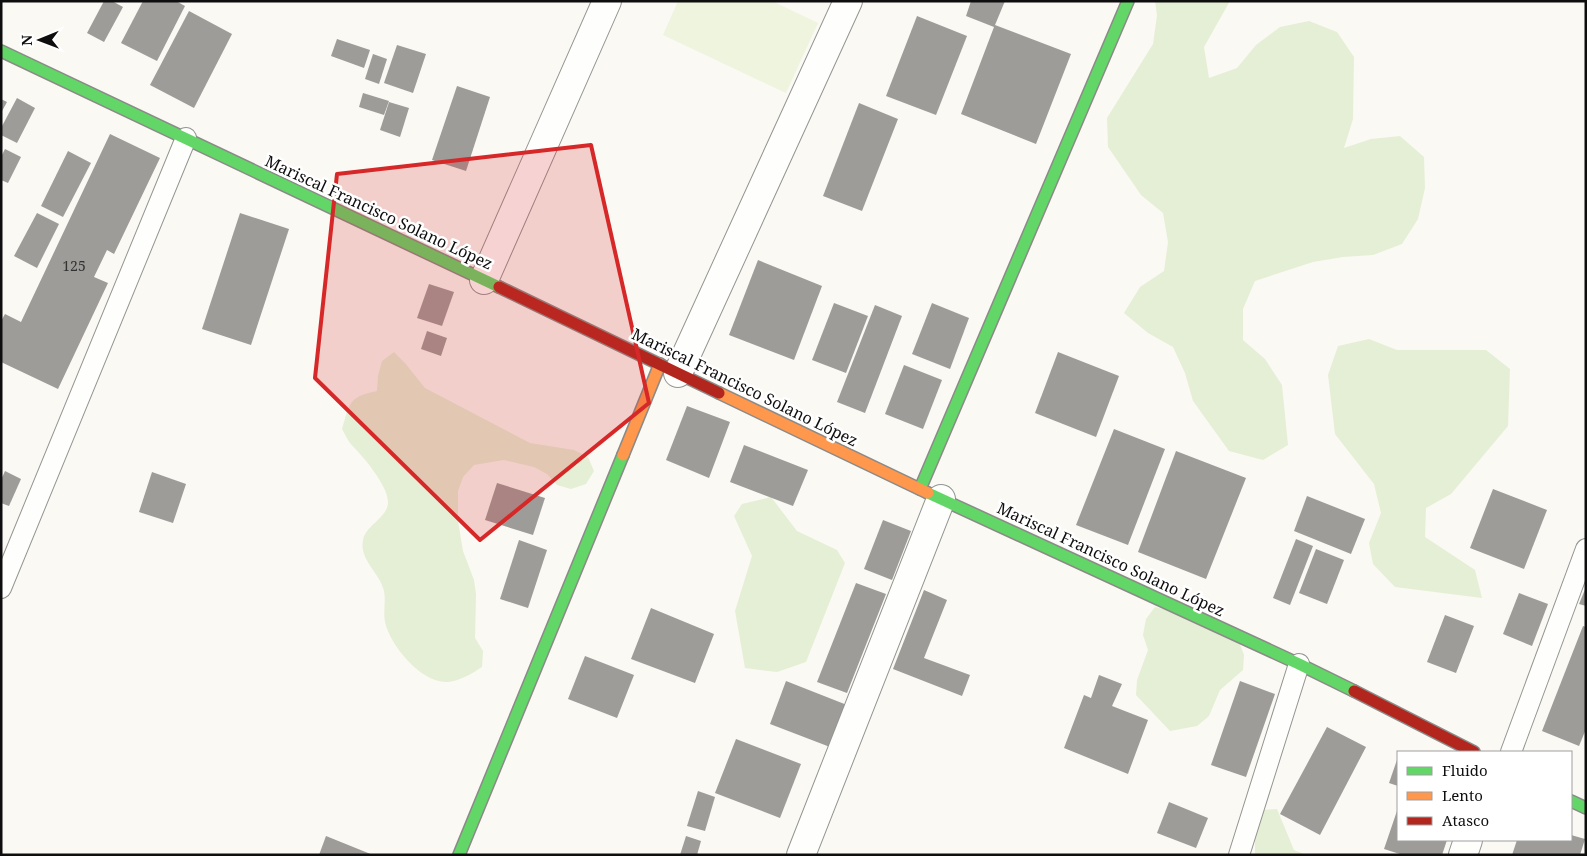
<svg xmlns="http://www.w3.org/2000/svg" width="1587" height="856" viewBox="0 0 1587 856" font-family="'Noto Serif',serif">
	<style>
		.green { fill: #e5efd5 }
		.pitch { fill: #eef4de }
		.building { fill: #9e9c99 }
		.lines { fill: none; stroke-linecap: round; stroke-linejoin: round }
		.lane-casing { stroke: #949492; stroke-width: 22 }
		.street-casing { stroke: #949492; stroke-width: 30 }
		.fast-casing { stroke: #8b8a88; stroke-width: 14 }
		.slow-casing { stroke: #8b8a88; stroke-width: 14 }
		.jam-casing { stroke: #8b8a88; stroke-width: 14 }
		.lane { stroke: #fefefd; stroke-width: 20 }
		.street { stroke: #fefefd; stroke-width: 28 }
		.fast { stroke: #63d668; stroke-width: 11 }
		.slow { stroke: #ff974d; stroke-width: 11 }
		.jam { stroke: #b3261e; stroke-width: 11 }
		.marked { fill: #d62828; fill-opacity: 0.2; stroke: #d62828; stroke-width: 4; stroke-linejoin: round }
		.labels { text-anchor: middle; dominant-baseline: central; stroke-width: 5; stroke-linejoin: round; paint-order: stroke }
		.number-label { font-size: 14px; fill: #323231 }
		.street-label { font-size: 16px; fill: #0e0e0e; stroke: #fff }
	</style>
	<rect width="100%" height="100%" fill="#faf9f4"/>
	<g class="green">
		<path d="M 1155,1 L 1230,1 L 1204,47 L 1209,78 L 1237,68 L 1256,45 L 1280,27 L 1309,21 L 1337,32 L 1354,57 L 1353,119 L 1344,148 L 1371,139 L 1400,136 L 1424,157 L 1425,188 L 1418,219 L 1402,244 L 1373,255 L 1343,257 L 1313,262 L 1255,281 L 1243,309 L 1243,340 L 1265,359 L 1282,385 L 1288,445 L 1263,460 L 1229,451 L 1193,401 L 1185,373 L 1173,347 L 1148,333 L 1124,313 L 1140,287 L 1164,271 L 1168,242 L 1163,213 L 1141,195 L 1108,147 L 1107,118 L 1153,44 L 1157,15 Z"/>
		<path d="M 1369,339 L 1397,350 L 1486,350 L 1510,369 L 1508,426 L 1451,494 L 1426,508 L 1425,537 L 1475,570 L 1482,598 L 1395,587 L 1373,564 L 1369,543 L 1381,513 L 1374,484 L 1335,434 L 1328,375 L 1338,346 Z"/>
		<path d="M 394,352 L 405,363 L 425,388 L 530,443 L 574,450 L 588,457 L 594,471 L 586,484 L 571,489 L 557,485 L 547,474 L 534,467 L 504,460 L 474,465 L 463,477 L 458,491 L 458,521 L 463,551 L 474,580 L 476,594 L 475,638 L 483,651 L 482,667 C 473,673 458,682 447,682 C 421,683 390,645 385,622 C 383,612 386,601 384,591 C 380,573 359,560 363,540 C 366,525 387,518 388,503 C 389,489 369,464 360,454 C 357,450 353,447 350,443 C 347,439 345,434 342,429 C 350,403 348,397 377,391 L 378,376 L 382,361 Z"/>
		<path d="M 771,497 L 797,531 L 837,550 L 845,563 L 806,662 L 777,672 L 745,668 L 735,611 L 752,556 L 734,516 L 742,504 Z"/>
		<path d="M 1155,607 L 1233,627 L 1244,655 L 1243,670 L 1220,690 L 1209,716 L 1197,726 L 1170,731 L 1136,695 L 1137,680 L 1148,650 L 1143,635 L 1146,619 Z"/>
		<path d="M 1277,809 L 1294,850 L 1306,855 L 1255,855 L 1255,823 L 1263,810 Z"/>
	</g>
	<path class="pitch" d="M 678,1 L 772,1 L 818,23 L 786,93 L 663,35 Z"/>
	<g class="building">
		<path d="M 104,1 L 112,1 L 123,7 L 104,42 L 87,33 Z"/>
		<path d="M 143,1 L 176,1 L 185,6 L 157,61 L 121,43 Z"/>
		<path d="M 971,1 L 1005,1 L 995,25 L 1071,54 L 1036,144 L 961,114 L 994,27 L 966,16 Z"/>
		<path d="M 189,11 L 232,34 L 194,108 L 150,85 Z"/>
		<path d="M 917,16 L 967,36 L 936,115 L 886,96 Z"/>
		<path d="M 337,39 L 370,50 L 364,68 L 331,56 Z"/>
		<path d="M 397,45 L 426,54 L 413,93 L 384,83 Z"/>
		<path d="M 373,54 L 387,59 L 379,84 L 365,79 Z"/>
		<path d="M 457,86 L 490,97 L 466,171 L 432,160 Z"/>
		<path d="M 363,93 L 389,101 L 384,115 L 359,107 Z"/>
		<path d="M 17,98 L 35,108 L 17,143 L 1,135 L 1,128 Z"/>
		<path d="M 1,99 L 7,102 L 1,113 Z"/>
		<path d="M 389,102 L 409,108 L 400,137 L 380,130 Z"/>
		<path d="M 859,103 L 898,119 L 862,211 L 823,196 Z"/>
		<path d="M 110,134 L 160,158 L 114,254 L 107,250 L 94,277 L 108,283 L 58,389 L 1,362 L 1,321 L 5,314 L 21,322 Z"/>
		<path d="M 5,149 L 21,157 L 8,183 L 1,180 L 1,157 Z"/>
		<path d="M 68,151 L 91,163 L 63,217 L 41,206 Z"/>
		<path d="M 37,213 L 59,224 L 37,268 L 14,256 Z"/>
		<path d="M 240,213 L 289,229 L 251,345 L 202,329 Z"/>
		<path d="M 758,260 L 822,286 L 794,360 L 729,335 Z"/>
		<path d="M 429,284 L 454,292 L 442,326 L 417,318 Z"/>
		<path d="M 834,303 L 868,316 L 846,373 L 812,360 Z"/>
		<path d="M 932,303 L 969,318 L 950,369 L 912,354 Z"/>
		<path d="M 875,305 L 902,316 L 865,413 L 837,402 Z"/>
		<path d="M 427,331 L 447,338 L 441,356 L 421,349 Z"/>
		<path d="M 1058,352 L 1119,376 L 1096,437 L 1035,413 Z"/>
		<path d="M 904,365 L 942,380 L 923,429 L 885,414 Z"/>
		<path d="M 687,406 L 730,422 L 709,478 L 666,460 Z"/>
		<path d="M 1114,429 L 1165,449 L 1128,545 L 1076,525 Z"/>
		<path d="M 744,445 L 808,470 L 793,506 L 730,482 Z"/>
		<path d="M 1176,451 L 1246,478 L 1206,579 L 1138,552 Z"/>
		<path d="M 5,471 L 21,479 L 9,506 L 1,503 L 1,480 Z"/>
		<path d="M 152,472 L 186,484 L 173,523 L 139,512 Z"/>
		<path d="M 497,483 L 545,498 L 533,535 L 485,520 Z"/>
		<path d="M 1493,489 L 1547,510 L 1524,569 L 1470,548 Z"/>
		<path d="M 1307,496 L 1365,519 L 1351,554 L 1294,531 Z"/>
		<path d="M 883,520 L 911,531 L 892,580 L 864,569 Z"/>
		<path d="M 1296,539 L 1313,546 L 1290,605 L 1273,598 Z"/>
		<path d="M 519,540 L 547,550 L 528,608 L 500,599 Z"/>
		<path d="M 1316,549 L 1344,560 L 1327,604 L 1299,593 Z"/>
		<path d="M 856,583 L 886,594 L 847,693 L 817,682 Z"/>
		<path d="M 1586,587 L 1586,606 L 1579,604 Z"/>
		<path d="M 924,590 L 947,600 L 924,658 L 970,675 L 962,696 L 893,669 Z"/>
		<path d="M 1519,593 L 1548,604 L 1532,646 L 1503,634 Z"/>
		<path d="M 651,608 L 714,634 L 695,683 L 631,659 Z"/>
		<path d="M 1445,615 L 1474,626 L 1456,673 L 1427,662 Z"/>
		<path d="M 1583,626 L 1586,627 L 1586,729 L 1579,746 L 1542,731 Z"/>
		<path d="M 585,656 L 634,675 L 617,718 L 568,699 Z"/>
		<path d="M 1099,675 L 1122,684 L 1112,706 L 1148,720 L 1128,774 L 1064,748 L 1084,695 L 1091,698 Z"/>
		<path d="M 786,681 L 847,705 L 830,747 L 770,724 Z"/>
		<path d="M 1240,681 L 1275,694 L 1246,777 L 1211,765 Z"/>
		<path d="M 1327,727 L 1366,747 L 1320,835 L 1280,814 Z"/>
		<path d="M 736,739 L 801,764 L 780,818 L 715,793 Z"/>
		<path d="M 1398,757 L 1398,786 L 1389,783 Z"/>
		<path d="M 698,791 L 715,797 L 705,831 L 687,826 Z"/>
		<path d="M 1169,802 L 1208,818 L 1196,848 L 1157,833 Z"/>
		<path d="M 1398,808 L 1398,840 L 1447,840 L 1442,855 L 1403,855 L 1384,849 Z"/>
		<path d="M 1571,835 L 1585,839 L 1580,855 L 1512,855 L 1517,840 L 1571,840 Z"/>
		<path d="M 326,836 L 373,855 L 319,855 Z"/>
		<path d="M 686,836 L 701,841 L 697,855 L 680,855 Z"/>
	</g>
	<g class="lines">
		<defs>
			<g id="lane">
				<path d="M 1,588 L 186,138"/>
				<path d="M 1511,752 L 1586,549"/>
				<path d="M 1239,855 L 1299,664"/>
			</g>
			<g id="street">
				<path d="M 484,280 L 607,1"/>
				<path d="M 678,373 L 848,1"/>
				<path d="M 801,855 L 941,499"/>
				<path d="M 1463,855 L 1468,840"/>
			</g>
			<g id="fast">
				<path d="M 1,51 L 499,287"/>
				<path d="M 920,489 L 1128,1"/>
				<path d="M 928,493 L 1299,664 L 1354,691"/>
				<path d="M 1571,801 L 1586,808"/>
				<path d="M 459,855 L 623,455"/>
			</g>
			<g id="slow">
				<path d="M 719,393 L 928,493"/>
				<path d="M 623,455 L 660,364"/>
			</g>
			<g id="jam">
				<path d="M 499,287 L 719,393"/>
				<path d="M 1354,691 L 1474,752"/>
			</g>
		</defs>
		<use href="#lane" class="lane-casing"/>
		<use href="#street" class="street-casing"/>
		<use href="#fast" class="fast-casing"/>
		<use href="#slow" class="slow-casing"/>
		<use href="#jam" class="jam-casing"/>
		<use href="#lane" class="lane"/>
		<use href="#street" class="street"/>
		<use href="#fast" class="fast"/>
		<use href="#slow" class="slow"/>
		<use href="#jam" class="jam"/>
	</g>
	<path class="marked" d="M 591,145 L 649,403 L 480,540 L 315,378 L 337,174 Z"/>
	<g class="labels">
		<g class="number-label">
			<text x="74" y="265">125</text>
		</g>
		<g class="street-label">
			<text transform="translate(379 212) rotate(25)">Mariscal Francisco Solano López</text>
			<text transform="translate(745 387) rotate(26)">Mariscal Francisco Solano López</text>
			<text transform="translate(1111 559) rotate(25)">Mariscal Francisco Solano López</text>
		</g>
	</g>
	<rect width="1587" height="856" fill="none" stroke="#0e0e0e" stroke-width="5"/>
	<rect x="1397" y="751" width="175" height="90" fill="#ffffff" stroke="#9f9f9f"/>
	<rect x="1407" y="767" width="25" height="8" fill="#63d668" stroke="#9f9f9f"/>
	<text x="1442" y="776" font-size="15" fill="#0e0e0e">Fluido</text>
	<rect x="1407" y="792" width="25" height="8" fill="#ff974d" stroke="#9f9f9f"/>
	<text x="1442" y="801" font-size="15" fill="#0e0e0e">Lento</text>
	<rect x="1407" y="817" width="25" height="8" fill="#b3261e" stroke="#9f9f9f"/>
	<text x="1442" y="826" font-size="15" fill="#0e0e0e">Atasco</text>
	<g transform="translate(40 40) rotate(269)" stroke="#ffffff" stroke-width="4" paint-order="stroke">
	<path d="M0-4L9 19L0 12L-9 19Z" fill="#0e0e0e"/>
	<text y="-8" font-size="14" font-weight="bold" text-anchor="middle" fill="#0e0e0e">N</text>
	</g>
</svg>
